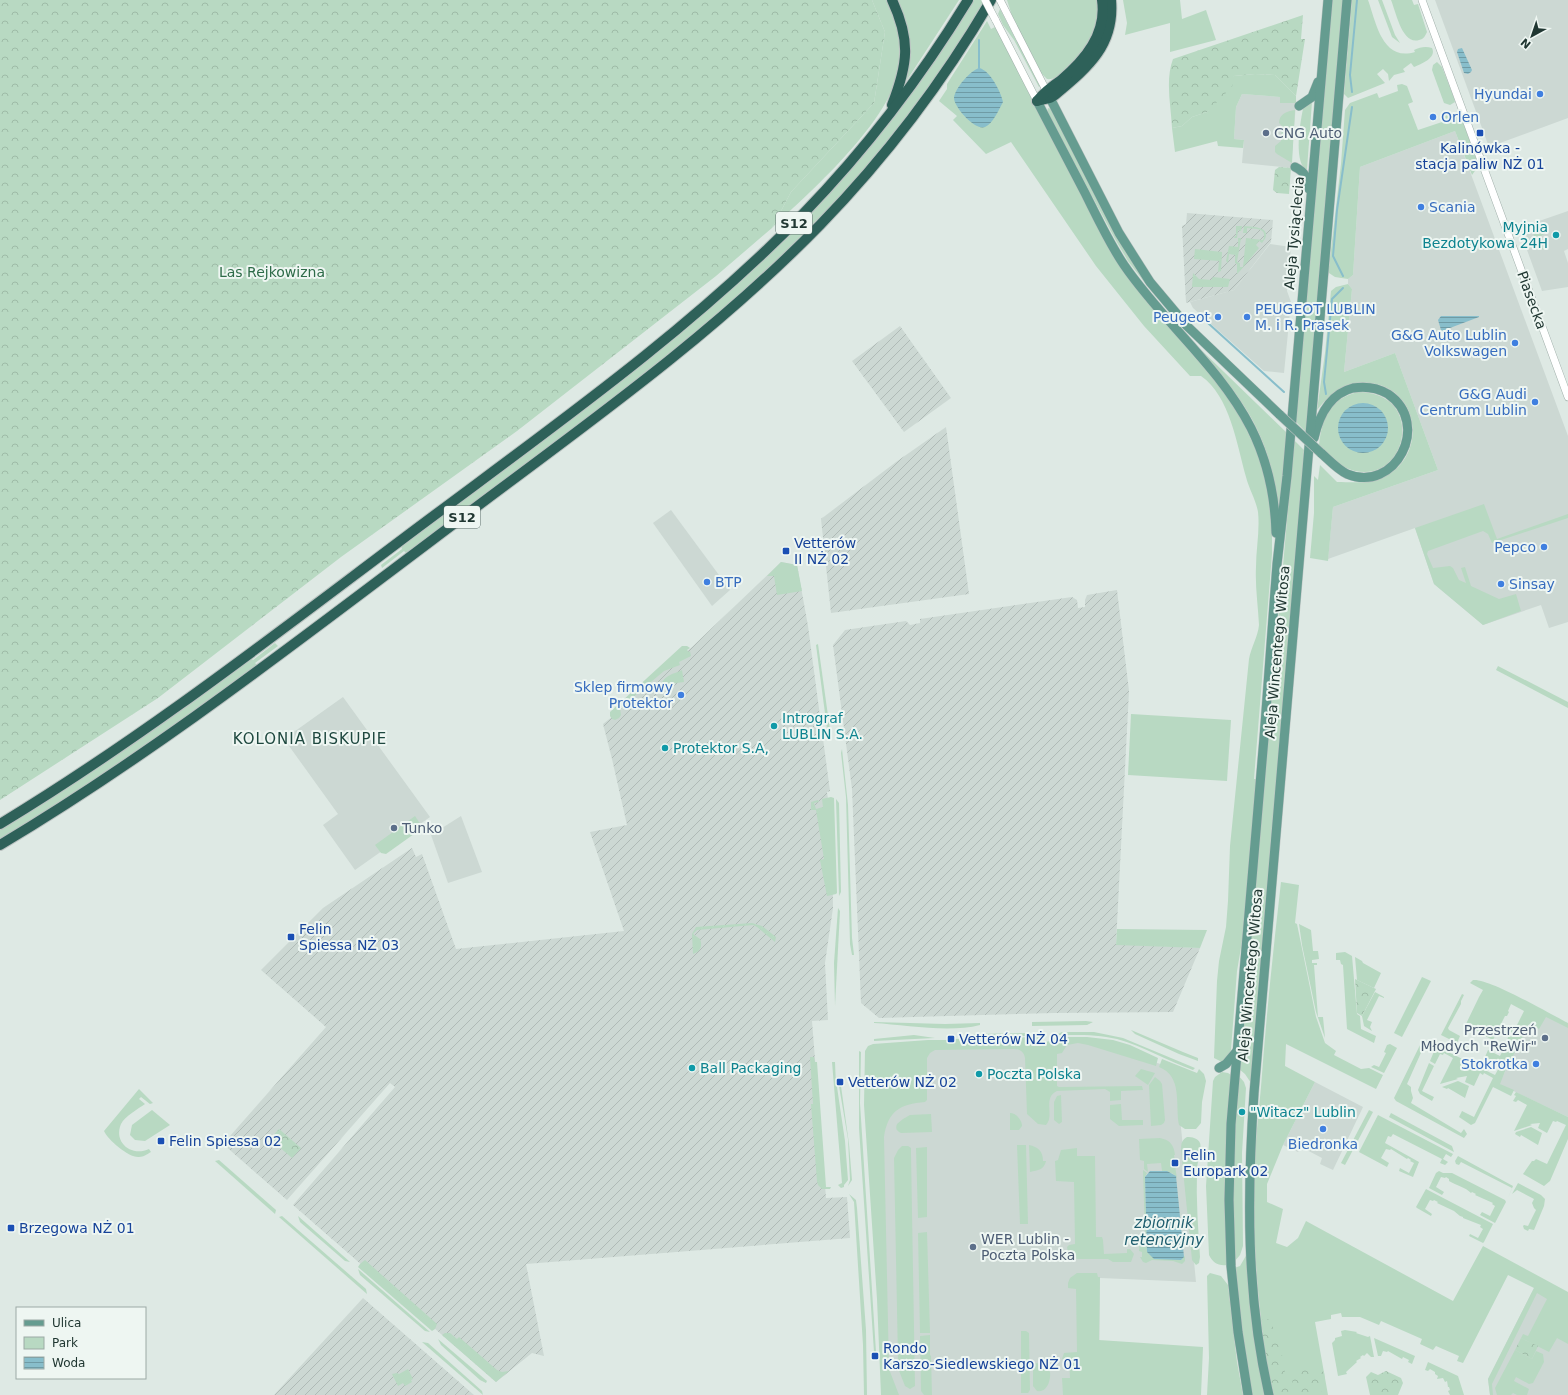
<svg xmlns="http://www.w3.org/2000/svg" width="1568" height="1395" viewBox="0 0 1568 1395" font-family="'DejaVu Sans',sans-serif">
	<style>
		.built { fill: #ccd8d3 }
		.industrial { fill: url(#industrial-furrows) }
		.green { fill: #b8d9c2 }
		.forest { fill: url(#forest-crowns) }
		.water { fill: url(#water-rules) }
		.lines { fill: none; stroke-linecap: round; stroke-linejoin: round }
		.stream { stroke: #88becb; stroke-width: 2 }
		.tertiary-casing { stroke: #a1b0ab; stroke-width: 8 }
		.primary-casing { stroke: #bcc3c2; stroke-width: 10 }
		.motorway-casing { stroke: #bcc3c2; stroke-width: 12 }
		.tertiary { stroke: #fff; stroke-width: 7 }
		.primary { stroke: #659c90; stroke-width: 9 }
		.motorway { stroke: #2e6159; stroke-width: 10 }
		.tertiary-bridge-casing { stroke: #a1b0ab; stroke-width: 8; stroke-linecap: butt }
		.primary-bridge-casing { stroke: #bcc3c2; stroke-width: 10; stroke-linecap: butt }
		.tertiary-bridge { stroke: #fff; stroke-width: 7 }
		.primary-bridge { stroke: #659c90; stroke-width: 9 }
		.shop-dot { fill: #3f7fe0; stroke: #eef6f2; stroke-width: 1.5 }
		.service-dot { fill: #5c6f8a; stroke: #eef6f2; stroke-width: 1.5 }
		.transit-dot { fill: #1a4fb4; stroke: #eef6f2; stroke-width: 1.5 }
		.culture-dot { fill: #0f9aa8; stroke: #eef6f2; stroke-width: 1.5 }
		.labels { text-anchor: middle; dominant-baseline: central; stroke-width: 4; stroke-linejoin: round; paint-order: stroke }
		.shield { fill: #eef6f2; stroke: #5e706c; stroke-width: 1 }
		.shield-label { font-size: 13px; font-weight: bold; fill: #203732 }
		.shop-label { font-size: 14px; fill: #366cbe; stroke: #eef6f2; text-anchor: end }
		.service-label { font-size: 14px; fill: #4e5e75; stroke: #eef6f2; text-anchor: start }
		.transit-label { font-size: 14px; fill: #164399; stroke: #eef6f2; text-anchor: start }
		.culture-label { font-size: 14px; fill: #0d838f; stroke: #eef6f2; text-anchor: start }
		.street-label { font-size: 14px; fill: #203732; stroke: #eef6f2 }
		.park-label { font-size: 14px; fill: #2d6b48; stroke: #eef6f2 }
		.neighbourhood-label { font-size: 15px; letter-spacing: 1px; fill: #1e483f; stroke: #eef6f2 }
		.water-label { font-size: 15px; font-style: italic; fill: #1f5e6f; stroke: #eef6f2 }
	</style>
	<defs>
		<pattern id="industrial-furrows" width="10" height="10" patternUnits="userSpaceOnUse"><rect width="10" height="10" fill="#ccd8d3"/><path d="M-1 1l2-2M0 10L10 0M9 11l2-2" fill="none" stroke="#afbab6"/></pattern>
		<pattern id="forest-crowns" width="20" height="18" patternUnits="userSpaceOnUse"><rect width="20" height="18" fill="#b8d9c2"/><path d="M2 6a3 3 0 1 1 6 0M12 15a3 3 0 1 1 6 0" fill="none" stroke="#9ebba7"/></pattern>
		<pattern id="water-rules" width="6" height="5" patternUnits="userSpaceOnUse"><rect width="6" height="5" fill="#88becb"/><path d="M0 2.5h6" fill="none" stroke="#6f9ba5"/></pattern>
	</defs>
	<rect width="100%" height="100%" fill="#dee9e4"/>
	<g class="built">
		<path d="M 1435,0 L 1568,0 L 1568,118 L 1489,147 Z"/>
		<path d="M 1242,94 L 1280,97 L 1280,103 L 1296,103 L 1291,168 L 1242,163 L 1244,140 L 1234,139 L 1236,107 Z"/>
		<path d="M 1455,131 L 1568,436 L 1568,622 L 1549,628 L 1541,605 L 1483,625 L 1434,584 L 1415,528 L 1328,559 L 1333,507 L 1438,470 L 1395,353 L 1344,372 L 1352,289 L 1348,284 L 1348,279 L 1353,275 L 1360,167 Z"/>
		<path d="M 1568,211 L 1568,249 L 1564,251 L 1568,263 L 1568,287 L 1542,291 L 1519,228 Z"/>
		<path d="M 1270,244 L 1291,247 L 1287,291 L 1291,302 L 1284,373 L 1264,371 L 1193,308 L 1190,302 L 1234,290 Z"/>
		<path d="M 671,510 L 730,590 L 712,606 L 653,523 Z"/>
		<path d="M 343,697 L 430,817 L 355,870 L 323,825 L 338,814 L 284,739 Z"/>
		<path d="M 461,816 L 482,872 L 448,883 L 431,835 Z"/>
		<path d="M 1535,1010 L 1568,1027 L 1568,1117 L 1499,1084 Z"/>
		<path d="M 1091,1040 L 1169,1067 L 1176,1076 L 1196,1282 L 1100,1278 L 1099,1395 L 895,1395 L 885,1371 L 880,1046 L 1057,1043 Z"/>
		<path d="M 1315,1082 L 1363,1107 L 1333,1170 L 1320,1164 L 1322,1158 L 1301,1147 L 1298,1152 L 1283,1145 Z"/>
		<path d="M 1534,1288 L 1568,1305 L 1568,1395 L 1490,1395 L 1488,1379 Z"/>
	</g>
	<g class="industrial">
		<path d="M 1187,213 L 1273,220 L 1271,242 L 1234,290 L 1186,303 L 1182,226 L 1186,224 Z"/>
		<path d="M 900,326 L 951,398 L 904,432 L 852,361 Z"/>
		<path d="M 946,427 L 969,594 L 831,613 L 821,519 L 896,462 Z"/>
		<path d="M 781,562 L 797,565 L 808,626 L 830,791 L 827,792 L 832,827 L 833,908 L 825,963 L 828,1020 L 812,1021 L 826,1198 L 847,1197 L 850,1238 L 526,1264 L 544,1356 L 532,1353 L 496,1382 L 293,1205 L 395,1087 L 390,1083 L 287,1200 L 223,1144 L 326,1027 L 261,970 L 323,908 L 412,848 L 416,857 L 422,854 L 456,949 L 624,931 L 590,832 L 627,825 L 612,759 L 603,724 L 618,712 L 618,707 L 692,647 Z"/>
		<path d="M 1117,590 L 1129,691 L 1116,944 L 1200,948 L 1173,1012 L 1054,1013 L 879,1018 L 861,1003 L 852,789 L 833,645 L 845,630 L 906,621 L 910,625 L 920,623 L 920,619 L 1072,597 L 1077,600 L 1078,608 L 1085,607 L 1085,600 L 1087,595 Z"/>
		<path d="M 363,1298 L 474,1395 L 274,1395 Z"/>
	</g>
	<g class="green">
		<path d="M 872,0 L 887,0 C 894,17 901,37 901,56 C 900,114 812,190 772,228 L 791,192 L 874,103 L 885,32 Z"/>
		<path d="M 896,0 L 959,0 L 907,80 L 909,56 Z"/>
		<path d="M 972,0 L 985,0 C 951,58 913,113 869,164 C 799,246 717,316 632,383 C 559,440 485,495 410,550 L 406,553 L 404,551 L 382,568 L 381,565 L 402,549 L 401,546 L 592,401 L 833,188 Z"/>
		<path d="M 1007,0 L 1099,0 C 1099,6 1100,13 1099,19 C 1095,35 1065,82 1047,79 L 1041,73 L 1012,16 Z"/>
		<path d="M 1123,0 L 1180,0 L 1182,19 L 1206,10 L 1216,40 L 1170,52 L 1170,23 L 1125,35 L 1127,23 Z"/>
		<path d="M 1332,0 L 1343,0 L 1306,432 L 1295,421 Z"/>
		<path d="M 1352,0 L 1368,0 C 1376,22 1382,62 1415,52 L 1414,50 C 1420,47 1426,46 1432,48 C 1437,58 1421,64 1414,67 L 1411,63 L 1403,69 L 1405,72 L 1394,75 L 1389,81 L 1388,74 L 1383,69 L 1377,74 L 1385,83 L 1348,98 L 1344,94 Z"/>
		<path d="M 1378,0 L 1382,0 L 1395,35 L 1400,43 L 1392,37 Z"/>
		<path d="M 1391,0 L 1412,0 L 1414,5 L 1418,4 L 1427,32 C 1425,36 1424,39 1419,40 C 1402,45 1396,12 1391,0 Z"/>
		<path d="M 1000,9 L 1040,86 L 1039,87 L 1014,40 L 1003,25 L 998,14 Z"/>
		<path d="M 987,21 L 991,29 L 995,27 L 1108,246 L 1184,345 L 1220,386 L 1242,420 L 1258,454 L 1266,480 L 1272,524 L 1272,554 L 1254,779 L 1257,779 L 1244,930 L 1237,971 L 1231,1050 L 1228,1057 L 1222,1062 L 1214,1058 L 1217,981 L 1219,961 L 1226,927 L 1228,901 L 1230,846 L 1249,659 C 1251,648 1258,636 1259,625 C 1258,605 1255,586 1256,567 C 1256,549 1260,530 1258,512 C 1256,500 1249,489 1246,477 C 1237,445 1230,396 1201,376 L 1190,376 L 1144,326 L 1096,266 L 1011,142 L 986,154 L 953,120 L 957,116 L 939,101 L 947,89 L 947,84 Z"/>
		<path d="M 1437,62 L 1442,67 L 1454,98 L 1455,102 L 1450,105 L 1444,103 L 1432,70 L 1433,65 Z"/>
		<path d="M 1255,74 L 1275,75 L 1296,96 L 1296,103 L 1280,103 L 1280,97 L 1242,94 L 1236,107 L 1234,139 L 1244,140 L 1243,148 L 1218,146 L 1217,141 L 1175,152 L 1172,128 L 1182,126 L 1192,117 L 1207,112 L 1234,76 Z"/>
		<path d="M 1402,84 L 1407,86 L 1413,102 L 1408,104 L 1418,130 L 1442,122 L 1440,117 L 1451,112 L 1461,117 L 1478,163 L 1477,168 L 1472,175 L 1455,131 L 1360,167 L 1353,275 L 1348,279 L 1335,277 L 1329,273 L 1329,267 L 1341,164 L 1345,110 L 1350,103 L 1377,93 L 1379,98 L 1398,91 L 1397,85 Z"/>
		<path d="M 1312,102 L 1307,169 L 1305,169 C 1294,159 1300,123 1303,109 Z"/>
		<path d="M 1048,108 L 1051,109 L 1134,264 L 1158,300 L 1128,261 L 1115,239 L 1047,112 Z"/>
		<path d="M 1295,110 L 1292,163 L 1277,154 L 1275,152 L 1275,146 L 1281,141 L 1282,126 L 1279,123 C 1279,114 1287,111 1295,110 Z"/>
		<path d="M 1236,226 L 1242,226 L 1241,231 L 1238,230 L 1237,238 L 1241,238 L 1237,262 L 1240,263 L 1240,267 L 1243,267 L 1246,238 L 1263,240 C 1268,228 1256,229 1247,228 L 1247,233 L 1243,233 L 1244,226 C 1254,227 1275,227 1262,243 L 1259,241 L 1256,245 L 1259,248 L 1240,271 L 1237,274 L 1237,264 L 1235,263 L 1235,255 L 1229,254 L 1228,263 L 1226,261 L 1229,246 L 1238,247 L 1238,238 L 1234,238 L 1235,236 L 1236,236 Z"/>
		<path d="M 1540,228 L 1542,228 L 1544,234 L 1540,237 L 1542,244 L 1546,243 L 1549,246 L 1545,250 L 1536,247 L 1533,231 Z"/>
		<path d="M 1195,249 L 1222,252 L 1221,271 L 1218,272 L 1219,261 L 1194,259 Z"/>
		<path d="M 1193,273 L 1199,279 L 1211,280 L 1213,277 L 1230,279 L 1228,287 L 1192,287 Z"/>
		<path d="M 1348,284 L 1352,289 L 1344,372 L 1395,353 L 1438,470 L 1333,507 L 1328,561 L 1310,558 L 1314,513 L 1314,476 L 1318,480 L 1320,465 L 1337,482 C 1351,482 1369,484 1382,478 C 1429,457 1420,387 1369,383 C 1359,382 1348,383 1339,389 C 1330,394 1324,402 1317,410 L 1325,353 L 1331,291 L 1336,287 Z"/>
		<path d="M 1192,341 L 1287,433 L 1279,507 C 1274,471 1264,436 1244,406 C 1229,382 1210,362 1192,341 Z"/>
		<path d="M 1358,392 C 1431,392 1405,496 1344,467 C 1334,462 1327,453 1319,445 C 1322,419 1329,399 1358,392 Z"/>
		<path d="M 1294,440 L 1304,450 L 1300,513 L 1272,827 L 1251,1083 L 1245,1074 L 1239,1069 Z"/>
		<path d="M 1484,504 L 1497,539 L 1568,514 L 1568,518 L 1492,543 L 1488,534 L 1483,531 L 1428,551 L 1427,554 L 1433,568 L 1450,566 L 1453,568 L 1459,580 L 1466,583 L 1461,568 L 1465,567 L 1471,586 L 1499,599 L 1516,594 L 1521,611 L 1483,625 L 1434,584 L 1415,528 Z"/>
		<path d="M 781,562 L 797,565 L 802,591 L 777,595 L 774,576 L 767,576 Z"/>
		<path d="M 275,643 L 278,646 L 255,663 L 258,666 L 110,771 L 0,840 L 0,828 L 250,657 L 253,660 Z"/>
		<path d="M 818,644 L 830,730 L 828,736 L 816,645 Z"/>
		<path d="M 682,646 L 687,646 L 690,648 L 687,650 L 689,652 L 690,651 L 691,656 L 679,662 L 680,665 L 664,671 L 620,708 L 621,715 L 619,718 L 615,720 L 612,719 L 610,716 L 610,712 Z"/>
		<path d="M 1498,666 L 1568,702 L 1568,708 L 1496,670 Z"/>
		<path d="M 682,670 L 684,682 L 661,685 C 664,675 674,674 682,670 Z"/>
		<path d="M 1131,714 L 1231,720 L 1227,781 L 1128,775 Z"/>
		<path d="M 842,749 L 848,805 L 852,938 L 854,955 L 852,955 L 850,944 L 846,797 L 841,753 Z"/>
		<path d="M 831,797 L 834,798 L 837,893 L 836,894 L 827,896 L 820,860 L 824,859 L 816,810 L 811,810 L 811,802 L 818,800 L 819,802 L 814,803 L 816,809 L 823,807 L 822,799 Z"/>
		<path d="M 836,799 L 839,803 L 841,892 L 839,896 Z"/>
		<path d="M 415,816 L 421,825 L 421,829 L 386,854 L 381,853 L 375,845 Z"/>
		<path d="M 1281,882 L 1299,885 L 1295,923 L 1297,924 L 1316,1017 L 1325,1043 L 1336,1051 L 1334,1055 L 1361,1069 L 1369,1068 L 1383,1075 L 1376,1089 L 1286,1044 L 1285,1066 L 1315,1082 L 1283,1145 L 1267,1184 L 1267,1202 L 1283,1209 L 1276,1243 L 1287,1247 L 1298,1238 L 1306,1221 L 1453,1301 L 1483,1246 L 1568,1292 L 1568,1344 L 1557,1338 L 1549,1352 L 1521,1338 L 1523,1334 L 1528,1336 L 1547,1299 L 1537,1293 L 1492,1384 L 1493,1395 L 1490,1395 L 1488,1379 L 1534,1288 L 1508,1275 L 1463,1363 L 1457,1361 L 1459,1356 L 1436,1346 L 1433,1350 L 1420,1344 L 1422,1339 L 1381,1321 L 1379,1325 L 1360,1317 L 1342,1317 L 1341,1313 L 1331,1315 L 1331,1319 L 1315,1322 L 1328,1395 L 1274,1395 C 1259,1326 1253,1255 1254,1184 C 1254,1152 1258,1120 1261,1087 C 1266,1019 1273,951 1281,882 Z"/>
		<path d="M 838,908 L 840,911 L 835,1006 L 834,963 Z"/>
		<path d="M 752,923 L 762,926 L 776,937 L 775,942 L 757,927 L 753,925 L 697,930 L 693,934 L 700,939 C 703,946 700,952 693,954 L 692,934 L 696,927 Z"/>
		<path d="M 1299,924 L 1311,930 L 1313,951 L 1318,951 L 1319,959 L 1312,960 L 1312,963 L 1317,963 L 1317,965 L 1314,965 L 1318,1017 L 1323,1017 L 1325,1038 L 1316,1012 L 1302,945 Z"/>
		<path d="M 1117,929 L 1207,930 L 1200,948 L 1116,945 Z"/>
		<path d="M 1345,952 L 1352,956 L 1357,1014 L 1360,1016 L 1361,1029 L 1376,1036 L 1374,1043 L 1347,1029 L 1343,965 L 1341,964 L 1340,960 L 1336,960 L 1336,953 Z"/>
		<path d="M 1355,957 L 1362,961 L 1363,963 L 1381,973 L 1374,988 L 1357,980 Z"/>
		<path d="M 1422,977 L 1431,981 L 1402,1037 L 1394,1033 Z"/>
		<path d="M 1473,980 C 1489,978 1550,1014 1568,1023 L 1568,1028 L 1546,1017 L 1539,1029 L 1529,1024 L 1507,1068 L 1485,1057 L 1488,1050 L 1500,1056 L 1502,1052 L 1501,1051 L 1503,1050 L 1511,1030 L 1514,1031 L 1524,1011 L 1511,1004 L 1508,1011 L 1509,1012 L 1507,1016 L 1505,1016 L 1493,1040 L 1485,1036 L 1485,1034 L 1465,1026 L 1479,997 L 1483,990 L 1470,983 Z"/>
		<path d="M 1375,992 L 1384,997 L 1384,998 L 1379,996 L 1367,1020 L 1372,1022 L 1370,1027 L 1372,1031 L 1364,1026 L 1362,1016 Z"/>
		<path d="M 1462,994 L 1464,995 L 1461,1001 L 1461,1004 L 1448,1028 L 1449,1030 L 1460,1036 L 1457,1043 L 1441,1035 Z"/>
		<path d="M 1086,1021 L 1093,1022 L 1087,1025 L 1032,1026 L 1032,1022 Z"/>
		<path d="M 874,1022 L 945,1024 L 980,1023 L 980,1025 C 949,1033 906,1025 874,1023 Z"/>
		<path d="M 1131,1030 L 1183,1052 L 1198,1058 L 1198,1061 L 1179,1054 L 1135,1034 Z"/>
		<path d="M 1062,1032 L 1094,1032 L 1123,1038 L 1195,1068 L 1193,1070 C 1167,1061 1143,1046 1117,1039 C 1097,1034 1076,1035 1056,1035 Z"/>
		<path d="M 1028,1033 L 1027,1036 L 960,1037 L 974,1034 Z"/>
		<path d="M 914,1035 L 935,1038 L 874,1041 L 874,1039 Z"/>
		<path d="M 1039,1037 L 1042,1039 L 1043,1042 L 1052,1041 L 1053,1038 L 1058,1037 L 1087,1037 L 1113,1040 L 1130,1045 L 1158,1058 L 1156,1066 L 1088,1045 L 1078,1043 L 1067,1045 L 1062,1053 L 1057,1054 L 1057,1086 L 1059,1087 L 1142,1086 L 1143,1090 L 1121,1091 L 1121,1100 L 1110,1101 L 1110,1092 L 1105,1089 L 1057,1091 C 1042,1098 1055,1116 1046,1125 L 1038,1124 L 1027,1114 L 1025,1058 C 1024,1052 1020,1049 1014,1049 L 935,1050 L 930,1053 L 927,1058 L 927,1100 L 925,1102 C 900,1104 888,1111 884,1137 L 889,1369 L 899,1395 L 881,1395 L 877,1299 L 864,1105 L 865,1051 L 868,1046 L 873,1044 L 928,1040 L 953,1040 L 953,1039 Z"/>
		<path d="M 1422,1041 L 1427,1043 L 1427,1047 L 1424,1046 L 1407,1084 L 1411,1087 L 1411,1091 L 1413,1098 L 1411,1103 L 1461,1133 L 1464,1129 L 1467,1134 L 1464,1138 L 1396,1101 L 1394,1098 Z"/>
		<path d="M 1390,1044 L 1397,1048 L 1384,1073 L 1371,1067 L 1374,1065 L 1379,1067 L 1386,1053 L 1384,1052 L 1387,1045 Z"/>
		<path d="M 1440,1048 L 1495,1075 L 1500,1066 L 1506,1069 L 1500,1084 L 1514,1090 L 1511,1096 L 1493,1087 L 1475,1123 L 1471,1125 L 1459,1117 L 1462,1111 L 1474,1117 L 1493,1078 L 1484,1073 L 1483,1075 L 1480,1073 L 1474,1086 L 1465,1082 L 1467,1076 L 1456,1078 L 1458,1079 L 1440,1084 L 1453,1058 L 1444,1053 L 1443,1055 L 1440,1054 L 1435,1064 L 1430,1061 L 1435,1049 Z"/>
		<path d="M 859,1051 L 861,1052 L 860,1103 L 876,1352 L 874,1352 L 859,1128 Z"/>
		<path d="M 810,1057 L 814,1057 L 815,1062 L 817,1062 L 826,1187 L 831,1187 L 830,1189 L 822,1189 L 818,1185 L 817,1181 L 811,1104 L 813,1104 Z"/>
		<path d="M 1162,1059 L 1197,1073 L 1199,1069 L 1204,1074 L 1206,1081 L 1202,1102 L 1201,1123 L 1196,1129 L 1185,1129 L 1179,1125 C 1175,1105 1183,1076 1159,1067 Z"/>
		<path d="M 832,1062 L 835,1062 L 836,1086 L 837,1087 L 845,1141 L 848,1180 L 844,1185 L 844,1187 L 841,1188 L 838,1185 L 842,1183 Z"/>
		<path d="M 1429,1063 L 1434,1066 L 1422,1091 L 1434,1097 L 1432,1101 L 1420,1094 L 1418,1090 Z"/>
		<path d="M 1141,1069 L 1155,1073 L 1148,1085 L 1135,1076 Z"/>
		<path d="M 1222,1072 L 1228,1073 L 1231,1075 L 1225,1180 L 1227,1265 C 1218,1266 1213,1263 1209,1255 L 1206,1186 L 1213,1081 L 1215,1077 Z"/>
		<path d="M 1238,1075 L 1244,1082 L 1246,1088 L 1242,1153 L 1243,1246 L 1240,1255 L 1234,1262 L 1232,1179 Z"/>
		<path d="M 1155,1077 L 1160,1081 L 1162,1084 L 1165,1120 L 1164,1123 L 1161,1125 L 1151,1126 L 1149,1085 Z"/>
		<path d="M 1458,1081 L 1469,1086 L 1465,1098 L 1448,1088 L 1447,1089 L 1442,1087 Z"/>
		<path d="M 839,1086 L 841,1086 L 849,1144 L 852,1180 L 848,1186 L 850,1180 L 848,1139 Z"/>
		<path d="M 139,1089 L 153,1103 L 150,1104 L 141,1097 L 139,1099 L 145,1104 C 138,1109 125,1116 121,1124 C 113,1143 132,1157 149,1149 L 151,1152 C 147,1154 144,1157 139,1157 C 129,1158 108,1140 104,1131 Z"/>
		<path d="M 1516,1092 L 1568,1117 L 1568,1139 L 1550,1181 L 1544,1186 L 1523,1174 L 1532,1161 L 1534,1161 L 1536,1159 L 1547,1164 L 1566,1125 L 1557,1121 L 1556,1122 L 1553,1121 L 1547,1133 L 1538,1128 L 1540,1123 L 1530,1124 L 1532,1125 L 1514,1131 L 1527,1105 L 1518,1100 L 1516,1102 L 1513,1101 L 1516,1096 L 1514,1095 Z"/>
		<path d="M 1061,1095 L 1062,1122 L 1059,1124 L 1054,1120 L 1054,1102 L 1057,1096 Z"/>
		<path d="M 1121,1104 L 1122,1120 L 1143,1120 L 1143,1125 L 1119,1126 L 1110,1119 L 1110,1105 Z"/>
		<path d="M 152,1110 L 170,1125 L 145,1141 L 135,1140 L 130,1135 L 132,1125 Z"/>
		<path d="M 1369,1110 L 1373,1112 L 1345,1165 L 1341,1163 Z"/>
		<path d="M 1010,1113 C 1016,1113 1022,1120 1022,1126 L 1019,1130 L 1010,1130 Z"/>
		<path d="M 1391,1113 L 1452,1146 L 1454,1152 L 1389,1117 Z"/>
		<path d="M 931,1114 L 932,1132 L 901,1133 C 897,1131 895,1129 897,1124 L 903,1119 L 910,1115 Z"/>
		<path d="M 1378,1115 L 1453,1154 L 1451,1157 L 1446,1154 L 1443,1159 L 1448,1162 L 1445,1165 L 1440,1163 L 1442,1159 L 1393,1134 L 1391,1137 L 1388,1136 L 1385,1143 L 1419,1162 L 1413,1177 L 1399,1171 L 1400,1168 L 1409,1173 L 1414,1163 L 1410,1161 L 1411,1160 L 1408,1158 L 1407,1159 L 1391,1149 L 1390,1150 L 1386,1149 L 1381,1158 L 1389,1163 L 1387,1167 L 1359,1152 Z"/>
		<path d="M 1531,1127 L 1542,1133 L 1538,1145 L 1521,1135 L 1520,1137 L 1515,1134 L 1516,1132 Z"/>
		<path d="M 1187,1137 C 1192,1137 1198,1138 1200,1143 C 1202,1147 1197,1164 1197,1170 C 1196,1199 1198,1228 1200,1257 L 1199,1263 L 1196,1265 L 1192,1260 L 1182,1160 C 1182,1151 1178,1142 1187,1137 Z"/>
		<path d="M 1160,1138 C 1170,1140 1174,1145 1175,1155 L 1174,1155 L 1175,1161 L 1172,1161 L 1173,1166 L 1175,1166 L 1177,1178 C 1174,1173 1168,1171 1162,1171 L 1161,1163 L 1147,1164 L 1148,1172 L 1144,1169 L 1144,1161 L 1140,1160 L 1139,1139 Z"/>
		<path d="M 1017,1145 L 1026,1145 L 1028,1224 L 1020,1224 Z"/>
		<path d="M 1029,1145 C 1038,1147 1043,1151 1043,1161 L 1046,1161 C 1044,1170 1038,1170 1030,1172 Z"/>
		<path d="M 902,1146 L 908,1146 L 911,1148 L 911,1153 L 915,1386 L 910,1389 L 905,1386 L 898,1368 L 898,1360 L 894,1158 L 898,1150 Z"/>
		<path d="M 927,1147 L 927,1217 L 918,1218 L 916,1148 Z"/>
		<path d="M 1077,1148 L 1077,1156 L 1095,1156 L 1096,1237 L 1102,1237 L 1103,1240 L 1104,1254 L 1127,1253 L 1127,1249 L 1130,1249 L 1134,1254 L 1131,1262 L 1113,1262 L 1108,1259 L 1078,1259 C 1071,1258 1068,1254 1067,1247 L 1069,1245 L 1075,1244 L 1074,1182 L 1056,1181 L 1055,1161 L 1058,1160 L 1061,1150 Z"/>
		<path d="M 1458,1156 L 1513,1186 L 1508,1198 L 1512,1188 L 1461,1162 L 1459,1165 L 1456,1164 L 1455,1161 Z"/>
		<path d="M 219,1160 L 276,1210 L 275,1214 L 215,1161 Z"/>
		<path d="M 1143,1170 L 1147,1173 L 1145,1177 L 1147,1252 L 1181,1260 L 1185,1256 L 1185,1261 L 1182,1264 L 1173,1261 L 1152,1260 L 1146,1263 L 1143,1262 L 1140,1257 L 1142,1257 L 1142,1252 L 1139,1251 L 1140,1239 L 1141,1236 L 1145,1236 Z"/>
		<path d="M 1439,1171 L 1443,1173 L 1452,1173 L 1505,1200 L 1506,1202 L 1495,1223 L 1480,1215 L 1482,1212 L 1490,1216 L 1495,1206 L 1492,1204 L 1493,1203 L 1475,1195 L 1476,1194 L 1472,1192 L 1471,1193 C 1465,1187 1458,1186 1449,1181 L 1449,1179 L 1446,1177 L 1445,1178 L 1441,1177 L 1436,1187 L 1444,1192 L 1442,1195 L 1429,1188 L 1436,1173 Z"/>
		<path d="M 1518,1183 L 1541,1195 L 1545,1199 L 1544,1206 L 1534,1230 L 1529,1229 L 1528,1231 L 1524,1229 L 1523,1226 L 1524,1225 L 1528,1226 L 1536,1210 L 1534,1208 L 1532,1203 L 1534,1199 L 1517,1190 L 1512,1194 Z"/>
		<path d="M 1426,1189 L 1493,1224 L 1484,1242 L 1483,1243 L 1469,1236 L 1470,1234 L 1478,1238 L 1483,1229 L 1480,1227 L 1481,1225 L 1463,1218 L 1463,1217 L 1460,1216 L 1454,1211 L 1437,1203 L 1438,1202 L 1434,1200 L 1433,1201 L 1430,1200 L 1425,1209 L 1432,1214 L 1431,1216 L 1417,1208 L 1416,1207 Z"/>
		<path d="M 849,1194 L 856,1200 L 857,1208 L 866,1330 L 867,1395 L 864,1395 L 863,1345 L 854,1202 Z"/>
		<path d="M 282,1216 L 366,1289 L 367,1294 L 279,1217 Z"/>
		<path d="M 298,1216 L 350,1262 L 345,1261 L 300,1222 Z"/>
		<path d="M 927,1232 L 930,1333 L 920,1333 L 918,1233 Z"/>
		<path d="M 1247,1254 L 1265,1395 L 1252,1395 L 1248,1374 L 1234,1268 L 1240,1266 Z"/>
		<path d="M 365,1260 L 437,1324 L 435,1329 L 432,1331 L 358,1267 L 360,1264 Z"/>
		<path d="M 358,1269 L 430,1332 L 425,1331 L 360,1275 Z"/>
		<path d="M 1077,1273 L 1097,1273 L 1098,1277 L 1100,1277 L 1099,1340 L 1203,1347 L 1201,1395 L 1063,1395 L 1062,1378 L 1070,1378 L 1069,1358 L 1062,1359 L 1064,1353 L 1077,1352 L 1076,1289 L 1068,1288 L 1068,1283 L 1070,1278 Z"/>
		<path d="M 1210,1273 L 1221,1276 L 1228,1285 L 1237,1362 L 1243,1395 L 1207,1395 L 1209,1358 L 1207,1276 Z"/>
		<path d="M 1345,1330 L 1357,1332 L 1356,1333 L 1368,1337 L 1370,1336 L 1374,1357 L 1371,1357 L 1367,1353 L 1364,1356 L 1363,1355 L 1360,1357 L 1361,1358 L 1356,1361 L 1357,1362 L 1346,1372 L 1347,1374 L 1338,1376 L 1332,1343 L 1335,1340 L 1335,1338 L 1342,1336 L 1341,1331 Z"/>
		<path d="M 1021,1331 L 1026,1331 L 1029,1333 L 1030,1390 L 1028,1393 L 1021,1393 Z"/>
		<path d="M 445,1333 L 450,1333 L 457,1339 L 459,1337 L 497,1370 L 502,1372 L 509,1371 L 496,1382 L 442,1335 Z"/>
		<path d="M 930,1335 L 930,1355 L 931,1356 L 932,1395 L 924,1395 L 921,1391 L 920,1336 Z"/>
		<path d="M 1374,1338 L 1415,1356 L 1412,1364 L 1408,1362 L 1409,1360 L 1403,1357 L 1402,1359 L 1388,1351 L 1387,1352 L 1383,1351 L 1381,1356 L 1378,1356 Z"/>
		<path d="M 438,1339 L 487,1381 L 486,1383 L 480,1380 L 441,1345 Z"/>
		<path d="M 422,1342 L 428,1343 L 482,1391 L 483,1395 Z"/>
		<path d="M 1515,1350 L 1532,1359 L 1536,1351 L 1543,1354 L 1544,1362 L 1533,1383 L 1529,1384 L 1516,1377 L 1514,1381 L 1529,1389 L 1527,1395 L 1517,1395 L 1513,1393 L 1511,1395 L 1497,1395 L 1495,1388 Z"/>
		<path d="M 1428,1362 L 1458,1376 L 1464,1395 L 1450,1395 L 1448,1391 L 1450,1390 L 1449,1387 L 1448,1387 L 1447,1381 L 1445,1382 L 1443,1378 L 1437,1379 L 1438,1376 L 1435,1374 L 1435,1372 L 1430,1369 L 1428,1371 L 1425,1370 Z"/>
		<path d="M 1033,1363 L 1045,1364 L 1050,1372 C 1051,1380 1047,1393 1037,1391 L 1033,1386 Z"/>
		<path d="M 408,1369 L 413,1379 L 411,1380 L 412,1382 L 405,1386 L 403,1383 L 398,1386 L 392,1374 L 397,1373 L 399,1374 Z"/>
	</g>
	<g class="forest">
		<path d="M 0,0 L 872,0 L 885,32 L 874,103 L 791,192 L 772,228 L 716,276 L 517,431 L 341,557 L 158,698 L 0,800 Z"/>
		<path d="M 1303,15 L 1301,39 L 1305,39 L 1296,96 L 1275,75 L 1255,74 L 1234,76 L 1232,87 L 1207,112 L 1192,117 L 1182,126 L 1172,128 C 1171,106 1165,80 1173,59 Z"/>
		<path d="M 1279,167 L 1291,168 L 1289,194 L 1277,193 L 1273,190 L 1275,170 Z"/>
		<path d="M 1355,979 L 1376,989 L 1362,1016 L 1357,1013 Z"/>
		<path d="M 279,1129 L 301,1148 L 292,1158 L 270,1139 Z"/>
		<path d="M 1270,1319 L 1282,1355 L 1289,1395 L 1274,1395 L 1266,1360 L 1261,1320 Z"/>
		<path d="M 1521,1338 L 1538,1346 L 1532,1359 L 1515,1350 Z"/>
		<path d="M 1309,1367 L 1324,1372 L 1325,1381 L 1320,1395 L 1294,1395 L 1291,1370 Z"/>
		<path d="M 1386,1371 L 1401,1378 L 1403,1383 L 1398,1395 L 1370,1395 L 1366,1377 L 1371,1372 L 1378,1375 Z"/>
	</g>
	<g class="water">
		<path d="M 1462,48 L 1472,70 L 1471,72 L 1468,74 L 1464,73 L 1457,52 L 1458,49 Z"/>
		<path d="M 979,68 C 990,70 1001,92 1003,102 C 999,109 993,124 985,127 C 975,131 954,107 954,98 C 955,88 970,71 979,68 Z"/>
		<path d="M 1441,316 L 1479,316 L 1479,317 L 1442,331 L 1441,330 L 1438,320 Z"/>
		<circle cx="1363" cy="428" r="25"/>
		<path d="M 1150,1171 L 1167,1171 L 1176,1176 L 1184,1257 L 1181,1260 L 1154,1259 L 1147,1252 L 1145,1177 Z"/>
	</g>
	<g class="lines">
		<g class="stream">
			<path d="M 979,68 L 979,40"/>
			<path d="M 1352,92 L 1350,75 L 1357,0"/>
			<path d="M 1343,276 L 1333,256 L 1337,210 L 1352,107"/>
			<path d="M 1198,314 L 1284,392"/>
			<path d="M 1326,394 L 1324,382 L 1332,299 L 1343,288"/>
		</g>
		<defs>
			<g id="tertiary">
				<path d="M 1000,0 L 1048,94"/>
				<path d="M 1422,0 L 1568,397"/>
				<path d="M 995,19 L 1037,101"/>
			</g>
			<g id="primary">
				<path d="M 1050,98 L 1119,233 L 1150,282 L 1187,326 L 1280,415"/>
				<path d="M 1037,101 C 1053,132 1069,162 1085,193 C 1097,217 1109,243 1124,265 C 1163,322 1219,366 1251,428 C 1267,460 1275,496 1276,533"/>
				<path d="M 1299,106 L 1312,97 L 1318,82"/>
				<path d="M 1295,167 C 1305,172 1308,178 1309,189"/>
				<path d="M 1314,438 C 1319,416 1329,394 1353,388 C 1365,386 1378,388 1388,394 C 1432,424 1395,494 1347,474 C 1337,469 1329,460 1321,453"/>
				<path d="M 1219,1068 L 1226,1064 L 1237,1051"/>
				<path d="M 1248,1395 L 1238,1332 L 1231,1266 L 1229,1200 L 1231,1124 L 1264,738 L 1277,564 L 1287,476 L 1328,0"/>
				<path d="M 1269,1395 C 1246,1296 1247,1194 1254,1093 L 1347,0"/>
			</g>
			<g id="motorway">
				<path d="M 892,0 C 911,41 908,64 892,105"/>
				<path d="M 1037,101 L 1050,98 L 1055,95 C 1087,68 1115,46 1111,0"/>
				<path d="M 1037,101 C 1044,93 1051,87 1060,81 C 1085,60 1107,34 1102,0"/>
				<path d="M 0,824 C 142,738 272,637 404,538 C 541,435 684,336 803,214 C 866,149 921,77 968,0"/>
				<path d="M 0,845 C 151,755 290,647 431,541 C 564,440 703,345 820,225 C 886,157 943,82 991,0"/>
			</g>
		</defs>
		<use href="#tertiary" class="tertiary-casing"/>
		<use href="#primary" class="primary-casing"/>
		<use href="#motorway" class="motorway-casing"/>
		<use href="#tertiary" class="tertiary"/>
		<use href="#primary" class="primary"/>
		<use href="#motorway" class="motorway"/>
		<defs>
			<path id="tertiary-bridge" d="M 985,0 L 995,19"/>
			<path id="primary-bridge" d="M 1280,415 L 1321,453"/>
		</defs>
		<use href="#tertiary-bridge" class="tertiary-bridge-casing"/>
		<use href="#primary-bridge" class="primary-bridge-casing"/>
		<use href="#tertiary-bridge" class="tertiary-bridge"/>
		<use href="#primary-bridge" class="primary-bridge"/>
	</g>
	<g class="shop-dot">
		<circle cx="1540" cy="94" r="4"/>
		<circle cx="1433" cy="117" r="4"/>
		<circle cx="1421" cy="207" r="4"/>
		<circle cx="1218" cy="317" r="4"/>
		<circle cx="1247" cy="317" r="4"/>
		<circle cx="1515" cy="343" r="4"/>
		<circle cx="1535" cy="402" r="4"/>
		<circle cx="1544" cy="547" r="4"/>
		<circle cx="707" cy="582" r="4"/>
		<circle cx="1501" cy="584" r="4"/>
		<circle cx="681" cy="695" r="4"/>
		<circle cx="1536" cy="1064" r="4"/>
		<circle cx="1323" cy="1129" r="4"/>
	</g>
	<g class="service-dot">
		<circle cx="1266" cy="133" r="4"/>
		<circle cx="394" cy="828" r="4"/>
		<circle cx="1545" cy="1038" r="4"/>
		<circle cx="973" cy="1247" r="4"/>
	</g>
	<g class="transit-dot">
		<rect x="1476" y="129" width="8" height="8" rx="2"/>
		<rect x="782" y="547" width="8" height="8" rx="2"/>
		<rect x="287" y="933" width="8" height="8" rx="2"/>
		<rect x="947" y="1035" width="8" height="8" rx="2"/>
		<rect x="836" y="1078" width="8" height="8" rx="2"/>
		<rect x="157" y="1137" width="8" height="8" rx="2"/>
		<rect x="1171" y="1159" width="8" height="8" rx="2"/>
		<rect x="7" y="1224" width="8" height="8" rx="2"/>
		<rect x="871" y="1352" width="8" height="8" rx="2"/>
	</g>
	<g class="culture-dot">
		<circle cx="1556" cy="235" r="4"/>
		<circle cx="774" cy="726" r="4"/>
		<circle cx="665" cy="748" r="4"/>
		<circle cx="692" cy="1068" r="4"/>
		<circle cx="979" cy="1074" r="4"/>
		<circle cx="1242" cy="1112" r="4"/>
	</g>
	<g class="labels">
		<g class="shield">
			<rect x="776" y="212" width="36" height="22" rx="3"/>
			<rect x="444" y="506" width="36" height="22" rx="3"/>
		</g>
		<g class="shield-label">
			<text x="794" y="223">S12</text>
			<text x="462" y="517">S12</text>
		</g>
		<g class="shop-label">
			<text x="1532" y="94">Hyundai</text>
			<text x="1441" y="117" text-anchor="start">Orlen</text>
			<text x="1429" y="207" text-anchor="start">Scania</text>
			<text x="1255" y="309" text-anchor="start">PEUGEOT LUBLIN<tspan x="1255" dy="16">M. i R. Prasek</tspan></text>
			<text x="1210" y="317">Peugeot</text>
			<text x="1507" y="335">G&amp;G Auto Lublin<tspan x="1507" dy="16">Volkswagen</tspan></text>
			<text x="1527" y="394">G&amp;G Audi<tspan x="1527" dy="16">Centrum Lublin</tspan></text>
			<text x="1536" y="547">Pepco</text>
			<text x="715" y="582" text-anchor="start">BTP</text>
			<text x="1509" y="584" text-anchor="start">Sinsay</text>
			<text x="673" y="687">Sklep firmowy<tspan x="673" dy="16">Protektor</tspan></text>
			<text x="1528" y="1064">Stokrotka</text>
			<text x="1323" y="1144" text-anchor="middle">Biedronka</text>
		</g>
		<g class="service-label">
			<text x="1274" y="133">CNG Auto</text>
			<text x="402" y="828">Tunko</text>
			<text x="1537" y="1030" text-anchor="end">Przestrzeń<tspan x="1537" dy="16">Młodych "ReWir"</tspan></text>
			<text x="981" y="1239">WER Lublin -<tspan x="981" dy="16">Poczta Polska</tspan></text>
		</g>
		<g class="transit-label">
			<text x="1480" y="148" text-anchor="middle">Kalinówka -<tspan x="1480" dy="16">stacja paliw NŻ 01</tspan></text>
			<text x="794" y="543">Vetterów<tspan x="794" dy="16">II NŻ 02</tspan></text>
			<text x="299" y="929">Felin<tspan x="299" dy="16">Spiessa NŻ 03</tspan></text>
			<text x="959" y="1039">Vetterów NŻ 04</text>
			<text x="848" y="1082">Vetterów NŻ 02</text>
			<text x="169" y="1141">Felin Spiessa 02</text>
			<text x="1183" y="1155">Felin<tspan x="1183" dy="16">Europark 02</tspan></text>
			<text x="19" y="1228">Brzegowa NŻ 01</text>
			<text x="883" y="1348">Rondo<tspan x="883" dy="16">Karszo-Siedlewskiego NŻ 01</tspan></text>
		</g>
		<g class="culture-label">
			<text x="1548" y="227" text-anchor="end">Myjnia<tspan x="1548" dy="16">Bezdotykowa 24H</tspan></text>
			<text x="782" y="718">Intrograf<tspan x="782" dy="16">LUBLIN S.A.</tspan></text>
			<text x="673" y="748">Protektor S.A,</text>
			<text x="700" y="1068">Ball Packaging</text>
			<text x="987" y="1074">Poczta Polska</text>
			<text x="1250" y="1112">"Witacz" Lublin</text>
		</g>
		<g class="street-label">
			<text transform="translate(1294 233) rotate(-85)">Aleja Tysiąclecia</text>
			<text transform="translate(1532 300) rotate(70)">Piasecka</text>
			<text transform="translate(1277 652) rotate(-85)">Aleja Wincentego Witosa</text>
			<text transform="translate(1250 975) rotate(-85)">Aleja Wincentego Witosa</text>
		</g>
		<g class="park-label">
			<text x="272" y="272">Las Rejkowizna</text>
		</g>
		<g class="neighbourhood-label">
			<text x="310" y="739">KOLONIA BISKUPIE</text>
		</g>
		<g class="water-label">
			<text x="1164" y="1223">zbiornik<tspan x="1164" dy="17">retencyjny</tspan></text>
		</g>
	</g>
	<rect x="16" y="1307" width="130" height="72" fill="#eef6f2" stroke="#9caaa5"/>
	<rect x="24" y="1320" width="20" height="6" fill="#659c90" stroke="#9caaa5"/>
	<text x="52" y="1327" font-size="12" fill="#203732">Ulica</text>
	<rect x="24" y="1337" width="20" height="12" fill="#b8d9c2" stroke="#9caaa5"/>
	<text x="52" y="1347" font-size="12" fill="#203732">Park</text>
	<rect x="24" y="1357" width="20" height="12" fill="url(#water-rules)" stroke="#9caaa5"/>
	<text x="52" y="1367" font-size="12" fill="#203732">Woda</text>
	<g transform="translate(1532 36) rotate(220)" stroke="#eef6f2" stroke-width="3" paint-order="stroke">
	<path d="M0-3L7 15L0 10L-7 15Z" fill="#203732"/>
	<text y="-6" font-size="11" font-weight="bold" text-anchor="middle" fill="#203732">N</text>
	</g>
</svg>
